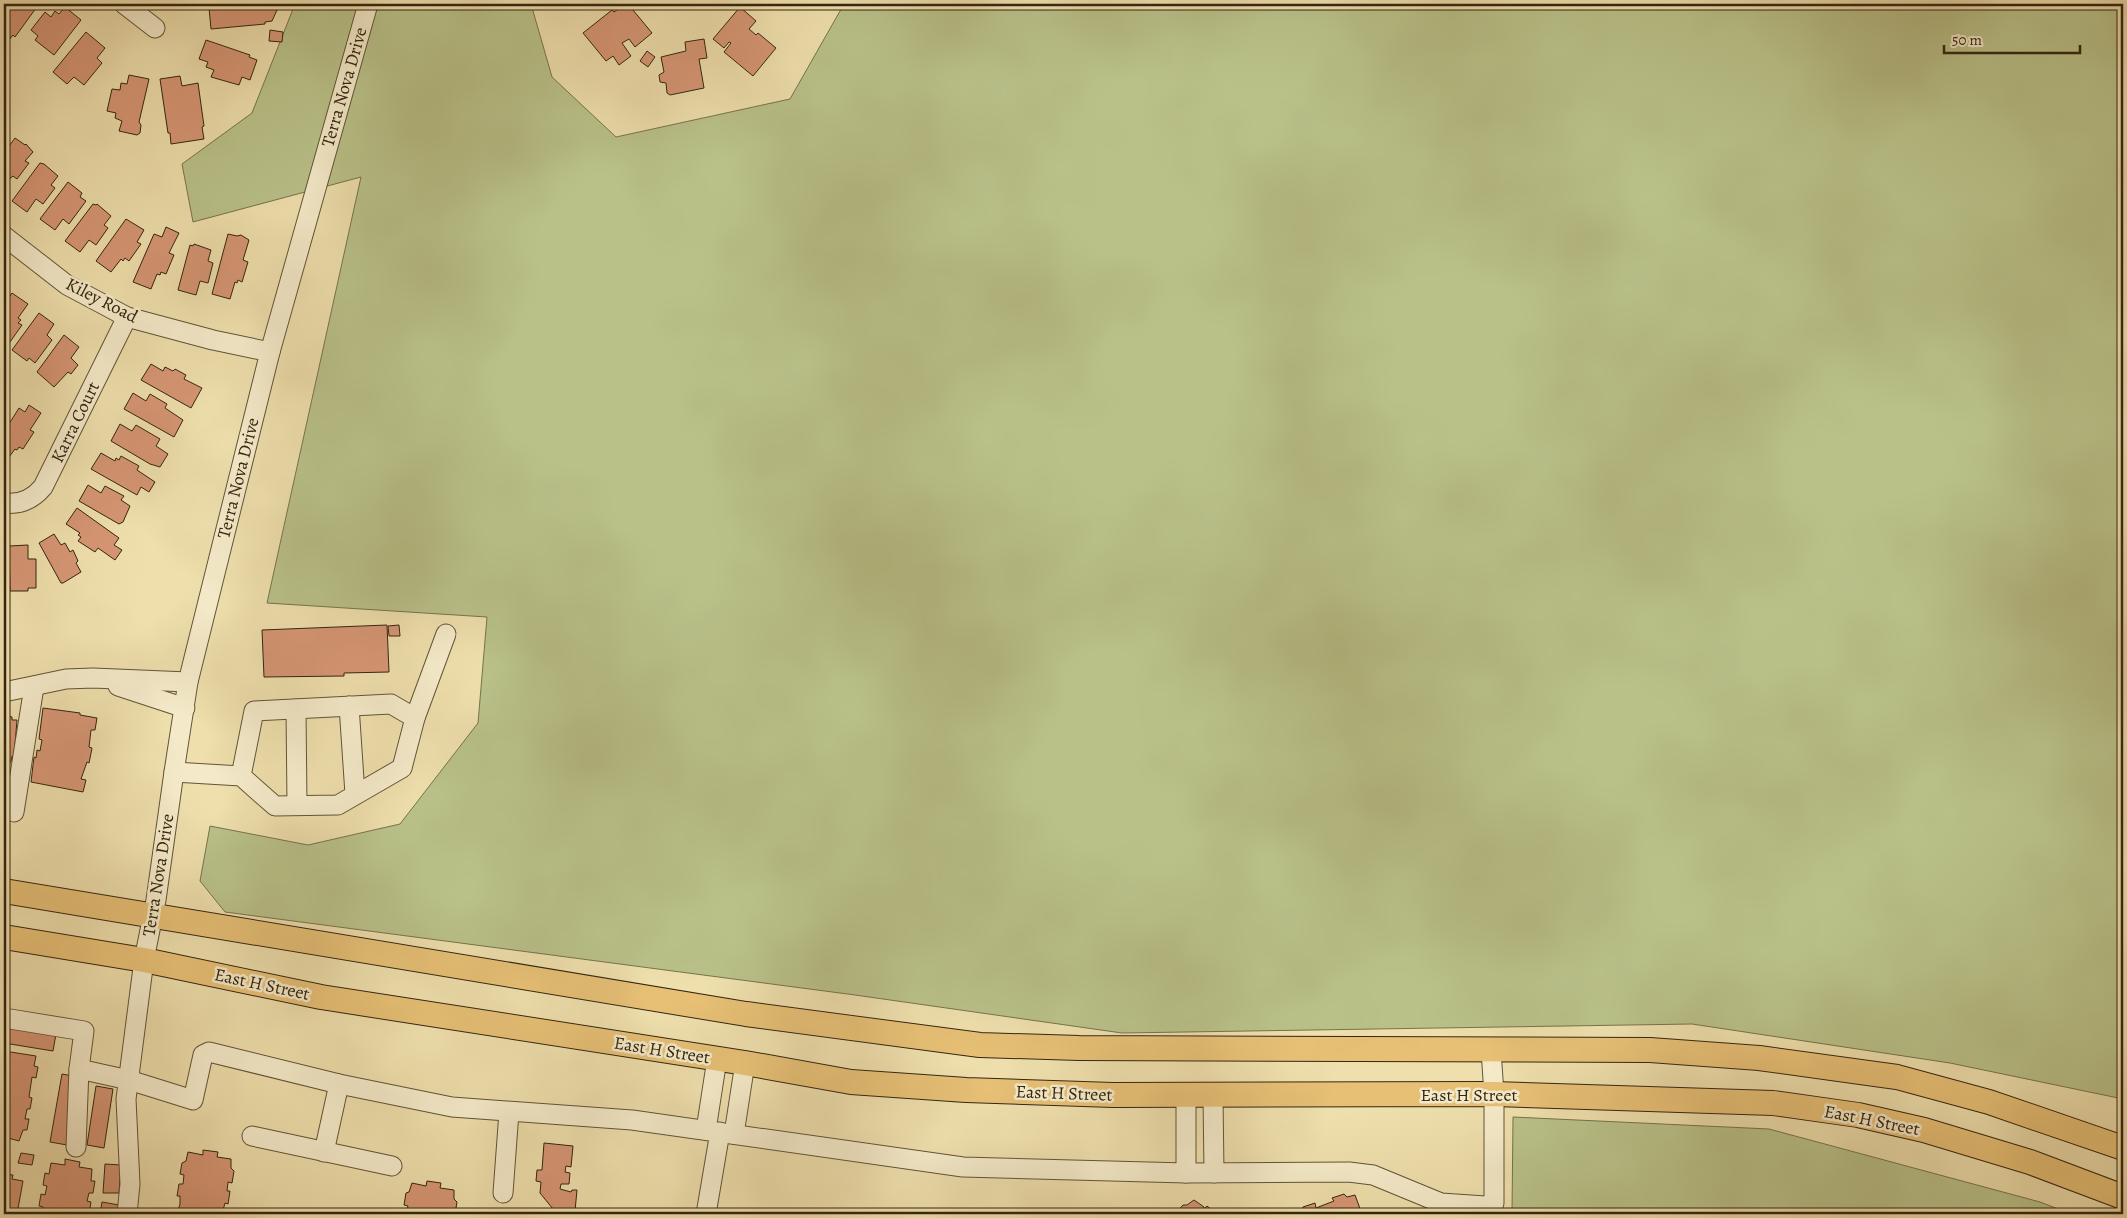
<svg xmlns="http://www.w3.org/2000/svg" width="2127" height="1218" viewBox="0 0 2127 1218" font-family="Alegreya,serif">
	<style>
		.green { fill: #b9c189; stroke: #76734d }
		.building { fill: #d69674; stroke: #342511 }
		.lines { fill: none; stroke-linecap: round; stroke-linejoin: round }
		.minor-casing { stroke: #625438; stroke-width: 21 }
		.major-casing { stroke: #342511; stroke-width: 26 }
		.minor { stroke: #f4eac9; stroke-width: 19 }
		.major { stroke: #e7c076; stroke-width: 24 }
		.labels { text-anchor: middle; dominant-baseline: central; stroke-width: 5; stroke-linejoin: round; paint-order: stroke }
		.street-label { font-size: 18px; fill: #342511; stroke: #f4eac9 }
	</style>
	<rect width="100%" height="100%" fill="#eedfac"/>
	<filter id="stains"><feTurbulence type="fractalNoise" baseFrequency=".004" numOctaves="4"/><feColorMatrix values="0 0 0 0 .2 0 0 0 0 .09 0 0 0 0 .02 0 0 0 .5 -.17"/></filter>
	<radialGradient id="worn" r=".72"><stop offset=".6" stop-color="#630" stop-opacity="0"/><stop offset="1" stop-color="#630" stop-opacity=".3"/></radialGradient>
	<g class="green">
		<path d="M 295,4 L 531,4 L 552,77 L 616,137 L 790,99 L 844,4 L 2123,4 L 2123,1099 L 1950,1063 L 1692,1024 L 1122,1033 L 855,995 L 225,912 L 200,881 L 210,826 L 308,845 L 400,824 L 478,723 L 487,617 L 267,603 L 361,177 L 193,222 L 182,164 L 252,113 Z"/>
		<path d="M 1513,1117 L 1769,1129 L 2040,1202 L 2071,1214 L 1512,1214 Z"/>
	</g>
	<g class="building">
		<path d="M 4,4 L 39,4 L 15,37 L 13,35 L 9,40 L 4,35 L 6,26 L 4,24 Z"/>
		<path d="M 219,4 L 276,4 L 277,10 L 272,21 L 265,22 L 265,24 L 211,29 L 209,8 L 219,7 Z"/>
		<path d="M 625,4 L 628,4 L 652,33 L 635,47 L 629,39 L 622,43 L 631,56 L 619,65 L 613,56 L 606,61 L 583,33 L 612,10 L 614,12 Z"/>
		<path d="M 65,7 L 81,20 L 54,55 L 35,40 L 38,36 L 31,30 L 45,12 L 51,17 L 55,11 L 59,14 Z"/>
		<path d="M 740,7 L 756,21 L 749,29 L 756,35 L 758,33 L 776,48 L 753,76 L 724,52 L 731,43 L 729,42 L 724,48 L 713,39 Z"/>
		<path d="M 270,30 L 283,32 L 282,42 L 269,41 Z"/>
		<path d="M 86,32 L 105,48 L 97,58 L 102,63 L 84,85 L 74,77 L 67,84 L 53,72 Z"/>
		<path d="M 704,39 L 707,58 L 699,59 L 704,88 L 670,95 L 667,93 L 666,83 L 660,82 L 659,75 L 664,72 L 661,57 L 686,51 L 685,42 Z"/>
		<path d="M 206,40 L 250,55 L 249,57 L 257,60 L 250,80 L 242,77 L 239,85 L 211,77 L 214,70 L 206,67 L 208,62 L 199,59 Z"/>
		<path d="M 647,51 L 655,57 L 648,67 L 640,61 Z"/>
		<path d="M 129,75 L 149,79 L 139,122 L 141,125 L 140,133 L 137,135 L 119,131 L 122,121 L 115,118 L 116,113 L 107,111 L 112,89 L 120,90 L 121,83 L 127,84 Z"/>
		<path d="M 180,76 L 182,86 L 198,83 L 204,126 L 202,127 L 204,139 L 171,144 L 170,133 L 168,133 L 160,79 Z"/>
		<path d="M 15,138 L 25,145 L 26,144 L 33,152 L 25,161 L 29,163 L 17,179 L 13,176 L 4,184 L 4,153 Z"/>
		<path d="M 40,163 L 44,164 L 58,176 L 51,185 L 55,188 L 43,204 L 36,199 L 27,212 L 12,201 Z"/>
		<path d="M 68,182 L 82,193 L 80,197 L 86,201 L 69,224 L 63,219 L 55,230 L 40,219 Z"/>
		<path d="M 93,204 L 96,205 L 97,204 L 111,216 L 104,225 L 108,228 L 96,245 L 89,240 L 80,252 L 65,241 Z"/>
		<path d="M 126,219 L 144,230 L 137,242 L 141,244 L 129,261 L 125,258 L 123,261 L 121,259 L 111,272 L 96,261 Z"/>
		<path d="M 166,227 L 179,233 L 169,253 L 174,255 L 166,274 L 161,272 L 160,275 L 157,274 L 151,289 L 133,282 L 154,234 L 162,237 Z"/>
		<path d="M 228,234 L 237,236 L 241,235 L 249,240 L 243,260 L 248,262 L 242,282 L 238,280 L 237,283 L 235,282 L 230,299 L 212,294 Z"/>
		<path d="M 194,244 L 211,250 L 208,261 L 213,263 L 208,283 L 200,281 L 196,295 L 178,290 L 190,245 L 193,246 Z"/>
		<path d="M 12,293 L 28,304 L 18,318 L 21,320 L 18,323 L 22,325 L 10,342 L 6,339 L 4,342 L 4,304 Z"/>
		<path d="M 39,313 L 54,324 L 47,335 L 52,340 L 35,363 L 29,358 L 27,361 L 12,350 Z"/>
		<path d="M 64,335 L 79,347 L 71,358 L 78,365 L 71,374 L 68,372 L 54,387 L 37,372 Z"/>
		<path d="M 151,364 L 163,371 L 165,367 L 173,371 L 175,369 L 186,375 L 184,379 L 202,388 L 191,408 L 141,380 Z"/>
		<path d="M 133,393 L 146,401 L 150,394 L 167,404 L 165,408 L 183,420 L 174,437 L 124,409 Z"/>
		<path d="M 29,405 L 41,413 L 30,430 L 34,432 L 23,449 L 19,447 L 17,450 L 15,449 L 6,461 L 4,460 L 4,432 L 19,408 L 25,412 Z"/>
		<path d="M 120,424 L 132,431 L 136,425 L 160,439 L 156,446 L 168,454 L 160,467 L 150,464 L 111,441 Z"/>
		<path d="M 101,453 L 115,461 L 116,458 L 119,460 L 121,456 L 139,466 L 137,470 L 155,482 L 149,492 L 141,487 L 137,495 L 91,469 Z"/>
		<path d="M 88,485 L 101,493 L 105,486 L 124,496 L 121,500 L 130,506 L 123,522 L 119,524 L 79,501 Z"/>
		<path d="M 77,508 L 119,538 L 114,545 L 122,550 L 115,560 L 98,548 L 95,552 L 78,541 L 81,537 L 78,535 L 80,533 L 66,524 Z"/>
		<path d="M 54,534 L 61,545 L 65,543 L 70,552 L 73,550 L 78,561 L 76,563 L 81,572 L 63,583 L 61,583 L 39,543 Z"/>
		<path d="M 28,545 L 28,559 L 36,559 L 36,588 L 28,588 L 28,591 L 10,591 L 9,546 Z"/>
		<path d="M 387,625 L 389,672 L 344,673 L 344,676 L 264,677 L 262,630 Z"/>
		<path d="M 399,625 L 400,636 L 389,636 L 388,626 Z"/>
		<path d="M 43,708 L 80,713 L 80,715 L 97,718 L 95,730 L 91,730 L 89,747 L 92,748 L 89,763 L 87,762 L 81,779 L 86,780 L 83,792 L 31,782 L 34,757 L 36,758 L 37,750 L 40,751 L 42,740 L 39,739 Z"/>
		<path d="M 4,715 L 12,717 L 12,720 L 17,720 L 14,757 L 12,756 L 11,762 L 4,761 Z"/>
		<path d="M 4,768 L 10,769 L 9,775 L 11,775 L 9,791 L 6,791 L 4,811 Z"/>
		<path d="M 4,1026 L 56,1034 L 53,1051 L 4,1043 Z"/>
		<path d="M 4,1051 L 36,1056 L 34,1066 L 38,1067 L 36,1078 L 32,1077 L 29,1097 L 32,1098 L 30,1109 L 27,1109 L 25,1119 L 29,1119 L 27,1130 L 23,1130 L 19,1141 L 8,1138 L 7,1145 L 4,1144 Z"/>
		<path d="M 62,1074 L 78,1077 L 67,1145 L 50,1142 Z"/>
		<path d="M 96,1086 L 113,1089 L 104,1148 L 87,1145 Z"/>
		<path d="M 544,1143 L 573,1146 L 571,1167 L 566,1166 L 565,1172 L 570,1173 L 569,1184 L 561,1184 L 560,1189 L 571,1192 L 572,1190 L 577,1190 L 575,1211 L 571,1210 L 571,1213 L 566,1213 L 566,1210 L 553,1209 L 540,1193 L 541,1182 L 536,1181 L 537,1170 L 542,1170 Z"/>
		<path d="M 203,1150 L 218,1152 L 217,1157 L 231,1159 L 231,1168 L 234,1171 L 232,1183 L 228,1182 L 227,1191 L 230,1191 L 228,1204 L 225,1203 L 222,1214 L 177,1214 L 180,1204 L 180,1196 L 177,1196 L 179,1184 L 183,1184 L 184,1175 L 180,1174 L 182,1163 L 186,1161 L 188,1152 L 203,1155 Z"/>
		<path d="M 21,1153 L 34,1155 L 32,1165 L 18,1163 Z"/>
		<path d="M 65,1159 L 80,1162 L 79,1167 L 92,1169 L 91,1181 L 95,1181 L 93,1193 L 89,1193 L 87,1201 L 91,1202 L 89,1214 L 42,1214 L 43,1207 L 39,1206 L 41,1194 L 45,1195 L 47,1186 L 43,1185 L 45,1173 L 49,1174 L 51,1163 L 65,1165 Z"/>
		<path d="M 105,1164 L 121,1165 L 119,1193 L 103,1193 Z"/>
		<path d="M 4,1174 L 13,1175 L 12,1179 L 23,1181 L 17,1214 L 4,1214 Z"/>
		<path d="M 427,1181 L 441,1183 L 440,1188 L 454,1190 L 454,1199 L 457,1202 L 455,1214 L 406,1214 L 408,1206 L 404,1205 L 406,1193 L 409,1192 L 412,1183 L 426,1186 Z"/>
		<path d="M 1344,1194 L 1347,1197 L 1355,1195 L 1362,1214 L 1296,1214 L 1301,1212 L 1303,1207 L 1315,1203 L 1316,1208 L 1334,1201 L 1332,1198 Z"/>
		<path d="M 1194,1200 L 1204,1207 L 1204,1209 L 1207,1206 L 1217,1214 L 1175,1214 L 1183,1205 L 1187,1205 Z"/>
		<path d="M 102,1202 L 119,1205 L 117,1214 L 100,1214 Z"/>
	</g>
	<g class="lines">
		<defs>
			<g id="minor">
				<path d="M 124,4 L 155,28"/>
				<path d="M 4,236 L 67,285 L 127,317 L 213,340 L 270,352"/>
				<path d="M 4,503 C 20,505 33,499 43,487 L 127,317"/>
				<path d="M 118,686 L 185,708"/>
				<path d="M 4,692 L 66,679 L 93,678 L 188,682"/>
				<path d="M 349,706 L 355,794"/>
				<path d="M 296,709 L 297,805"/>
				<path d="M 415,718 L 446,634"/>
				<path d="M 174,772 L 241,776 L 275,806 L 338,805 L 402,768 L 415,718 L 391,704 L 254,711 L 241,776"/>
				<path d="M 14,812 L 34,687"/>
				<path d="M 4,1018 L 84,1031 L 79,1069 L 76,1147"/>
				<path d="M 79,1069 L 129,1080 L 193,1100 L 203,1055 L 209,1052 L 339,1084 L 452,1107 L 632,1120 L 963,1167 L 1186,1173 L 1349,1172 L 1373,1175 L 1441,1203 L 1485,1206 L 1494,1203 L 1494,1094 L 1491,1050"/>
				<path d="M 1186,1096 L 1186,1173"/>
				<path d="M 1213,1096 L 1214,1173"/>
				<path d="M 706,1130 L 717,1059"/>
				<path d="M 734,1134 L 745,1063"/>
				<path d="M 252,1136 L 392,1166"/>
				<path d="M 324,1152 L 339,1084"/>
				<path d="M 503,1193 L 509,1112"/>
				<path d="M 127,1214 L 130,1184 L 126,1099 L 144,960 L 156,900 L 174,772 L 188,682 L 270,352 L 368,4"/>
				<path d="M 706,1214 L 720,1132"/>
			</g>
			<g id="major">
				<path d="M 4,891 L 746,1014 L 980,1045 L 1079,1048 L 1650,1050 L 1759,1058 L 1897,1077 L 1989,1102 L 2123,1148"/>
				<path d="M 4,937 L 144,960 L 321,997 L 745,1063 L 851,1082 L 966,1090 L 1113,1095 L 1494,1094 L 1773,1103 L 1858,1115 L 1924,1130 L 2030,1162 L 2123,1197"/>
			</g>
		</defs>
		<use href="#minor" class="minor-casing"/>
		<use href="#major" class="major-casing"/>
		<use href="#minor" class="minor"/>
		<use href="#major" class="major"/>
	</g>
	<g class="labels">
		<g class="street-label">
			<text transform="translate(344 87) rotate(-74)">Terra Nova Drive</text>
			<text transform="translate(102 300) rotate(27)">Kiley Road</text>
			<text transform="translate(75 422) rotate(-64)">Karra Court</text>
			<text transform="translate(238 478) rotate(-76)">Terra Nova Drive</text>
			<text transform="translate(158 875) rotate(-81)">Terra Nova Drive</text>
			<text transform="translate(262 984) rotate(12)">East H Street</text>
			<text transform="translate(662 1050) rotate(9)">East H Street</text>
			<text transform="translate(1064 1093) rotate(2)">East H Street</text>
			<text x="1469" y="1095">East H Street</text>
			<text transform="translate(1872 1120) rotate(11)">East H Street</text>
		</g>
	</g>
	<rect width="2127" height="1218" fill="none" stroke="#eedfac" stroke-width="20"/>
	<rect x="5" y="5" width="2117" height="1208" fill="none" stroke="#342511" stroke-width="2.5"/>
	<rect x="10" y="10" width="2107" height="1198" fill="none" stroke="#342511"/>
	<path d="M1944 45v8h136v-8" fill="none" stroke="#342511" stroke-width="2.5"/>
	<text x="1952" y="45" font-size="15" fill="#342511" stroke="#f4eac9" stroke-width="4" paint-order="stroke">50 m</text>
	<rect width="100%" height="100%" filter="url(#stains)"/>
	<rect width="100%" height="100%" fill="url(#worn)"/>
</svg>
